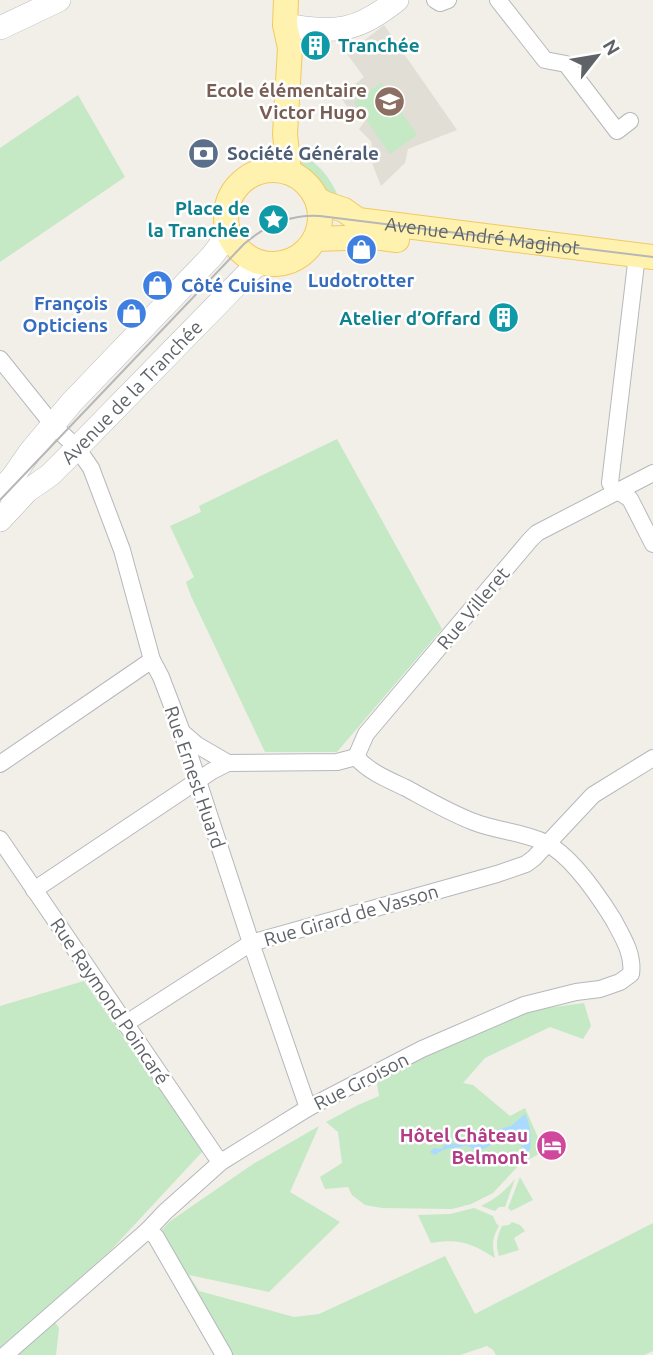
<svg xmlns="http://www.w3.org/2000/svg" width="653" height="1355" viewBox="0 0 653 1355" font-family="Ubuntu,sans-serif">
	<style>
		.education { fill: #e1ded6 }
		.green { fill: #c5e8c5 }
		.water { fill: #aadaff }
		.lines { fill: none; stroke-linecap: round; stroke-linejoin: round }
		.street-casing { stroke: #b5b8bc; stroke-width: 18 }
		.secondary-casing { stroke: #b6babf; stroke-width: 24 }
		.primary-casing { stroke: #f2c960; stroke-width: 26 }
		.street { stroke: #fff; stroke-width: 16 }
		.secondary { stroke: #fff; stroke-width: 23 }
		.primary { stroke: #fff2af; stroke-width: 24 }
		.tram { stroke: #b6b7b8; stroke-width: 2 }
		.labels { text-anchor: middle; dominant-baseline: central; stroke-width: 5; stroke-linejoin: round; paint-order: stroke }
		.culture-label { font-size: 19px; font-weight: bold; fill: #0d838f; stroke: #fff; text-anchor: end }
		.education-label { font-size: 19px; font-weight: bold; fill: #785e54; stroke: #fff; text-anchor: end }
		.service-label { font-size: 19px; font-weight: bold; fill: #4e5e75; stroke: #fff; text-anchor: start }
		.street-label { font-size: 19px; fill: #5f6368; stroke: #fff }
		.shop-label { font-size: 19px; font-weight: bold; fill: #366cbe; stroke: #fff }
		.hotel-label { font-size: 19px; font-weight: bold; fill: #b23c85; stroke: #fff; text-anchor: end }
	</style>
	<rect width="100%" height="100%" fill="#f1efe8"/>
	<path class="education" d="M 384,25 L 457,130 L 408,149 L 405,163 L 381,186 L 372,163 L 375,162 L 371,141 L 359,129 L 365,121 L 346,105 L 340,96 L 364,77 L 347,54 Z"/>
	<g class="green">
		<path d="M 381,83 L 417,135 L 390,154 L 354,102 Z"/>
		<path d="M 78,95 L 125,177 L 0,262 L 0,148 Z"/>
		<path d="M 293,148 C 315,162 327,171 338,196 L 323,195 C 311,177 300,169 293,148 Z"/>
		<path d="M 337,439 L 442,629 L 337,752 L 265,752 L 191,596 L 186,582 L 194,577 L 170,526 L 201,512 L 199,506 Z"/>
		<path d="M 84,981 L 203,1151 L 110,1251 L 0,1348 L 0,1006 Z"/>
		<path d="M 584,1003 L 591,1026 L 583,1039 L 550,1027 L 485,1058 L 463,1083 L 473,1085 L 510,1116 L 525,1108 L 544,1151 L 519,1165 L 493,1193 L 471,1204 L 452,1209 L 382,1208 L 365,1205 L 352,1195 L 348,1187 L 325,1189 L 320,1177 L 342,1163 L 338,1132 L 326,1122 L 358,1105 L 379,1096 L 377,1083 L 407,1065 L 525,1011 Z"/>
		<path d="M 319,1126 L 290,1192 L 340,1222 L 269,1292 L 189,1275 L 199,1291 L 294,1317 L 319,1314 L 445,1256 L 475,1314 L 653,1223 L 653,1351 L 644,1355 L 496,1355 L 493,1350 L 487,1346 L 460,1355 L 229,1355 L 160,1232 L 169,1222 L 253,1164 Z"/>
		<path d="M 520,1177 L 533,1200 L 511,1211 L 508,1208 Z"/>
		<path d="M 515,1179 L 505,1207 L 499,1207 L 495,1211 L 481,1206 C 495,1199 505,1191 515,1179 Z"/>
		<path d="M 474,1208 L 493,1216 L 496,1223 L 499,1226 C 492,1238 492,1245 495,1258 C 472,1243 458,1238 431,1243 L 418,1215 L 450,1214 Z"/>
		<path d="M 512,1222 L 520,1225 L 525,1231 L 514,1238 L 519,1250 L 499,1256 C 495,1245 497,1237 502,1226 L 509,1225 Z"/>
		<path d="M 55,1322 L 59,1328 L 56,1355 L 17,1355 Z"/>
	</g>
	<path class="water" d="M 525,1114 C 530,1124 532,1137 530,1149 L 527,1153 L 520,1144 L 515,1131 C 505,1135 486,1151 477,1150 C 473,1149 469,1147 466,1145 C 451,1151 450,1144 435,1155 L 430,1152 L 434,1148 L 441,1149 L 446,1144 L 465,1143 L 485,1133 L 511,1126 Z"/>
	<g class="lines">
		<defs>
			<g id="street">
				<path d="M 435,0 L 440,3 L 448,0"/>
				<path d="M 498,0 L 545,60 L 566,64 L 617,131 L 630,121"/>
				<path d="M 637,255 L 610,483 L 613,488 L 630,499 L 653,544"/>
				<path d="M 0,359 L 53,425 L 77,448 L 91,468 L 122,550 L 152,660 L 161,677 L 182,732 L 251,943 L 308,1108"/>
				<path d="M 182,732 L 197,745 L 228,763"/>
				<path d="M 356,757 L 366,734 L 530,540 L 537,533 L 653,473"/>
				<path d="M 0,764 L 152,660"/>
				<path d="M 0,839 L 215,1155 L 221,1162"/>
				<path d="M 34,890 L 212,771 L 228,763 L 337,762 L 356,757"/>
				<path d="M 125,1024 L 251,943 L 497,874 L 526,864 L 534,858 L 593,795 L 653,758"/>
				<path d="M 148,1230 L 156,1237 L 224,1355"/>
				<path d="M 5,1355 L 148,1230 L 165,1212 L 221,1162 L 308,1108 L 422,1049 L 524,1005 L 576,992 L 600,989 L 620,982 L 631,974 C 634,954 622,936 613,919 C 598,895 571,856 546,843 C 523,832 497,831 474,822 C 450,813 428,800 406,788 C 389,780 369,772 356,757"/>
			</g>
			<g id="secondary">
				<path d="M 285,25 C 337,33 355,33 397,0"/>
				<path d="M 0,28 L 59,0"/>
				<path d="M 0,490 L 12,478 L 30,452 L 72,402 L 212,256 L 225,239 L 227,232"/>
				<path id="s1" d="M 0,520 L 27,491 L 50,475 L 77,448 L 254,267 L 262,263"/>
			</g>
			<g id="primary">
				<path d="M 286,0 L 285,25 L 290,48 L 285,134 L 289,172"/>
				<circle cx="273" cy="217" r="47"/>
				<path id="s2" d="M 317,199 L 326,204 L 344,210 L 358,220 L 653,257"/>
				<path d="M 315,239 L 374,237 L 397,240"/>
			</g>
		</defs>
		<use href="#street" class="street-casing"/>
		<use href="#secondary" class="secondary-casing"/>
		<use href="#primary" class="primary-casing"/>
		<use href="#street" class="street"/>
		<use href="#secondary" class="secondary"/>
		<use href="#primary" class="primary"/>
		<path class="tram" d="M 0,500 L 244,244 C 266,225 290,214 320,216 L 653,257"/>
	</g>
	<defs>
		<symbol id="building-disc" viewBox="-11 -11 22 22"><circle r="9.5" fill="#0f9aa8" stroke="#fff"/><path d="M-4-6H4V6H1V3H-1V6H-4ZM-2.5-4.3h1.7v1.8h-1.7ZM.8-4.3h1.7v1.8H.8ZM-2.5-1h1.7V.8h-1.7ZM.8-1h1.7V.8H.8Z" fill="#fff"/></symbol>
		<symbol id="school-disc" viewBox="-11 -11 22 22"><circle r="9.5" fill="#8d6e63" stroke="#fff"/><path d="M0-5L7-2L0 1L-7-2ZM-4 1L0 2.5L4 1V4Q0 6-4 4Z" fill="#fff"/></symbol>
		<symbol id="bank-disc" viewBox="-11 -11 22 22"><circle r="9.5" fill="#5c6f8a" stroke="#fff"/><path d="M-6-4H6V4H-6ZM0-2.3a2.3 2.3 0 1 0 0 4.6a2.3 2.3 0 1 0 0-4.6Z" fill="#fff"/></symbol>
		<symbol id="sight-disc" viewBox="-11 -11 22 22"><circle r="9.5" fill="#0f9aa8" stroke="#fff"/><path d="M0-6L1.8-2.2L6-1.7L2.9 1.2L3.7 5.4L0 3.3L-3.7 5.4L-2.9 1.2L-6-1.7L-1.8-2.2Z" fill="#fff"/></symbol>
		<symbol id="shop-disc" viewBox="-11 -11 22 22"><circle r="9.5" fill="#3f7fe0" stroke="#fff"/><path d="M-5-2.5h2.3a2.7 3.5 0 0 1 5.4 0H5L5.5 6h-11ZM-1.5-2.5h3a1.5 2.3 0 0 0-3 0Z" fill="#fff"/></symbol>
		<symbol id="hotel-disc" viewBox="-11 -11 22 22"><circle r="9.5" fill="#d1479c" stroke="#fff"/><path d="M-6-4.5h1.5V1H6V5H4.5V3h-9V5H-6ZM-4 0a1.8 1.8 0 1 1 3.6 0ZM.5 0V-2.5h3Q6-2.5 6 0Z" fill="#fff"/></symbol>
	</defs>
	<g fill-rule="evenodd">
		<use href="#building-disc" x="298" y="28" width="35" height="35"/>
		<use href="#school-disc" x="372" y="84" width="35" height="35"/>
		<use href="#bank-disc" x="186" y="136" width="35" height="35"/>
		<use href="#sight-disc" x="256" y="202" width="35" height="35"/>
		<use href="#shop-disc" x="344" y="232" width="35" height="35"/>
		<use href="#shop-disc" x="140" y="268" width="35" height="35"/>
		<use href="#shop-disc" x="114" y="296" width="35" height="35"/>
		<use href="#building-disc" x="486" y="300" width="35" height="35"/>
		<use href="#hotel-disc" x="534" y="1128" width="35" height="35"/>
	</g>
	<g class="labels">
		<g class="culture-label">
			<text x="338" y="45" text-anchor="start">Tranchée</text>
			<text x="250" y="208">Place de<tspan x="250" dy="22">la Tranchée</tspan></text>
			<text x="481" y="318">Atelier d’Offard</text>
		</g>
		<g class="education-label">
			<text x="367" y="90">Ecole élémentaire<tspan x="367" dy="22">Victor Hugo</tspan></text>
		</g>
		<g class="service-label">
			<text x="227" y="153">Société Générale</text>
		</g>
		<g class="street-label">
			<text stroke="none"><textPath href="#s2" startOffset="172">Avenue André Maginot</textPath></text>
			<text stroke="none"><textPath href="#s1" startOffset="184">Avenue de la Tranchée</textPath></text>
			<text transform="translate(473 608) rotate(-50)">Rue Villeret</text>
			<text transform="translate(195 777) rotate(71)">Rue Ernest Huard</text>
			<text transform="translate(351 915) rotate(-16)">Rue Girard de Vasson</text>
			<text transform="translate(110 1001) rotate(56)">Rue Raymond Poincaré</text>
			<text transform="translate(361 1081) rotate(-27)">Rue Groison</text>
		</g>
		<g class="shop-label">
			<text x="361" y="280">Ludotrotter</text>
			<text x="181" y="285" text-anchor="start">Côté Cuisine</text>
			<text x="108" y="303" text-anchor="end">François<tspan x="108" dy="22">Opticiens</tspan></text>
		</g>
		<g class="hotel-label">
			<text x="528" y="1135">Hôtel Château<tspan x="528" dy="22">Belmont</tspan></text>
		</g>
	</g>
	<g transform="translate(597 56) rotate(59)" stroke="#ffffff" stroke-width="5" paint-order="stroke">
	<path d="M0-5L12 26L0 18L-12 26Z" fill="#5f6368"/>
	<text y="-10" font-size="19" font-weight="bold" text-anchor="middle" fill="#5f6368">N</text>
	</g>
</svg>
